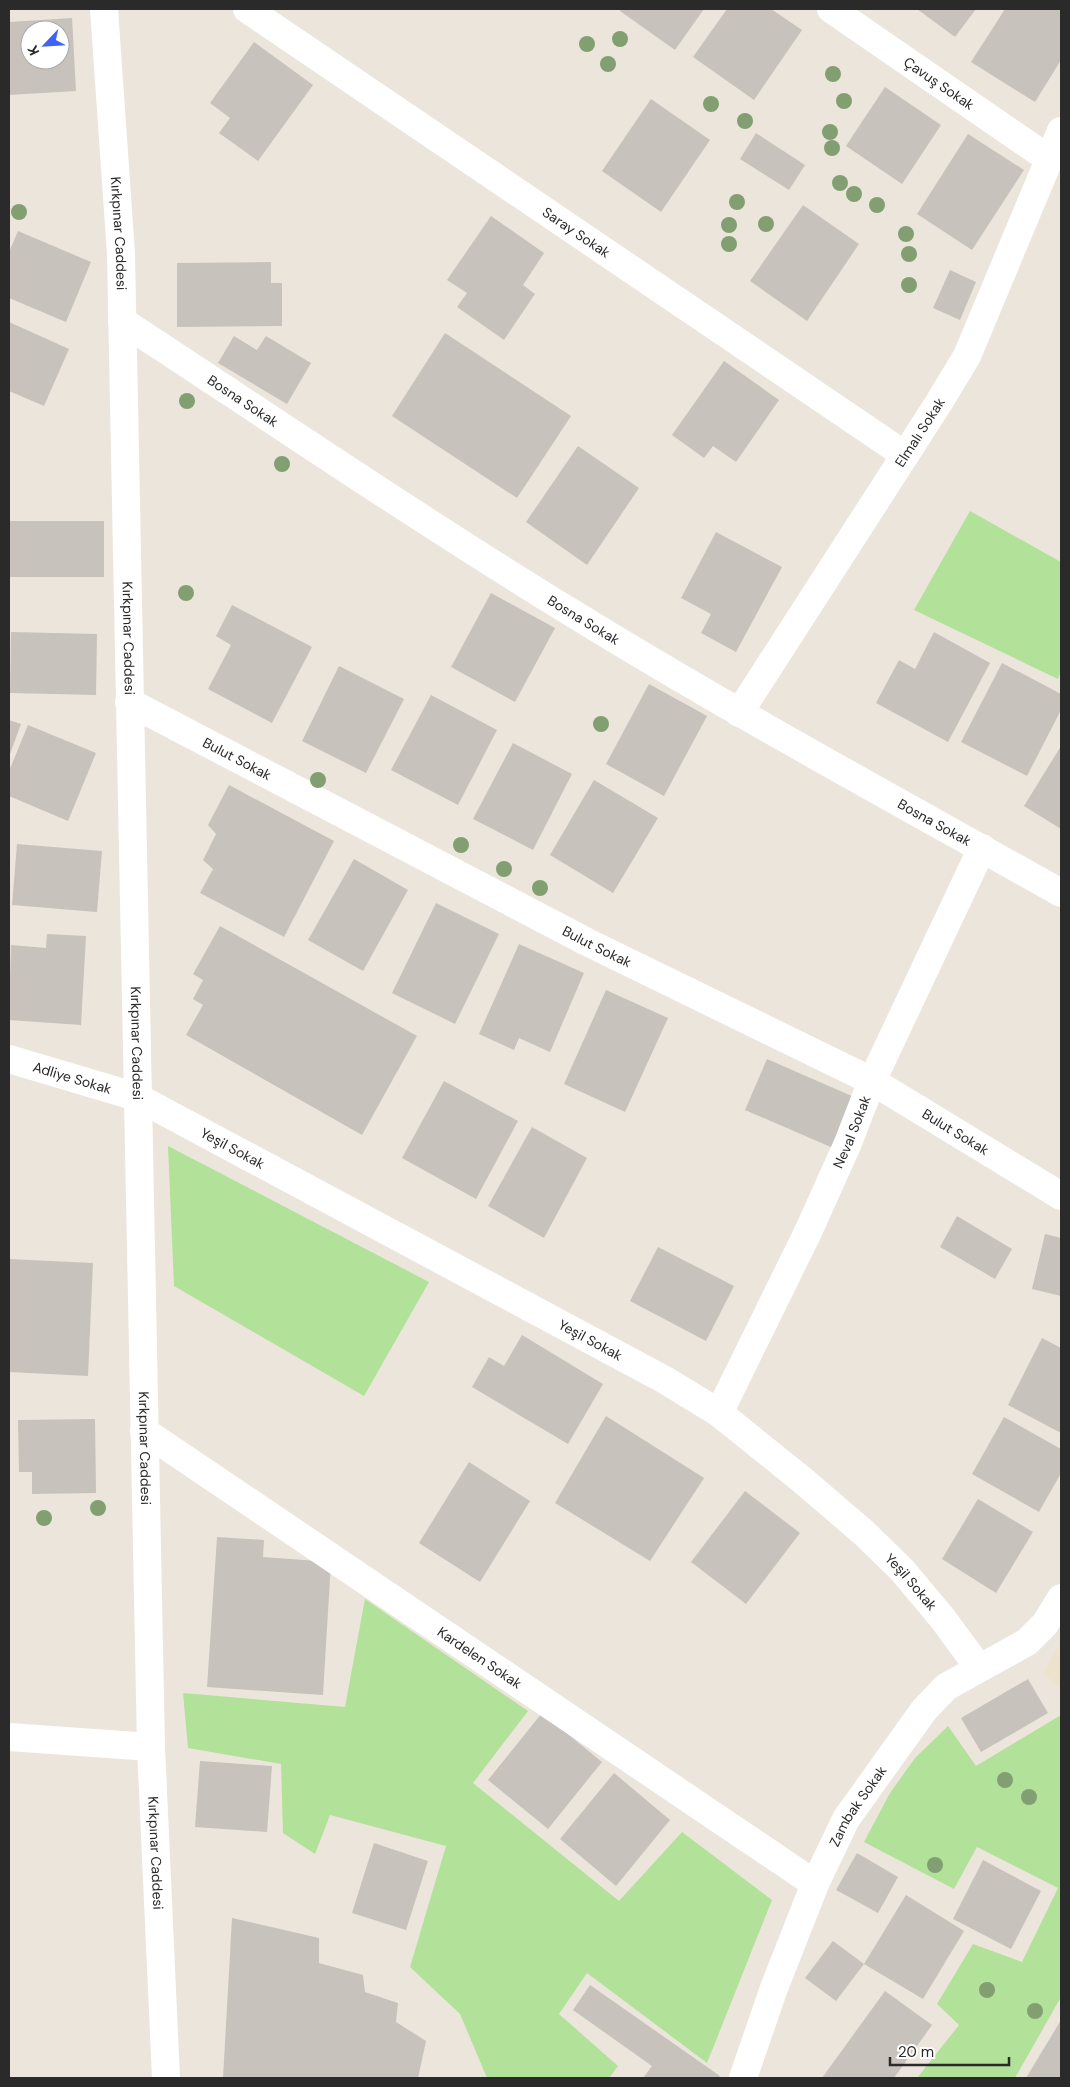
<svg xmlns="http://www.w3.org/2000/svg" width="1070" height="2087" viewBox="0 0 1070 2087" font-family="'DM Sans',sans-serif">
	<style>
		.education { fill: #ede2cc }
		.green { fill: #b2e19a }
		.building { fill: #c7c2bc; fill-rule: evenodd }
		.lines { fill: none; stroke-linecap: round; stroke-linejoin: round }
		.minor { stroke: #fff; stroke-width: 28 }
		.tertiary { stroke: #fff; stroke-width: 28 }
		.tree { fill: #829f72 }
		.labels { text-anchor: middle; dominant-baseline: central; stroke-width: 4; stroke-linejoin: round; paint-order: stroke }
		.street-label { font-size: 14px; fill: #2a2a2a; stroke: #fff }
	</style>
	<rect width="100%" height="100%" fill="#ece5dc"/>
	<path class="education" d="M 1061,1643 L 1061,1689 L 1043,1673 Z"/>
	<g class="green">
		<path d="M 970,511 L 1061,562 L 1061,671 L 1058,679 L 914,610 Z"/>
		<path d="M 168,1146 L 429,1282 L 364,1396 L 174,1286 Z"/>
		<path d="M 365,1599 L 528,1711 L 473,1783 L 619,1901 L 682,1832 L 772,1900 L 707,2063 L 587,1973 L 559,2014 L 618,2066 L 609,2078 L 487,2078 L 460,2014 L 410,1967 L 446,1846 L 330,1815 L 315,1854 L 283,1833 L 281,1764 L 188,1748 L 183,1693 L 345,1707 Z"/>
		<path d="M 1061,1715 L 1061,1997 L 1015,2078 L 917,2078 L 959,2025 L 937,2004 L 973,1944 L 1022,1962 L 1058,1888 L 977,1847 L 954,1889 L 864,1842 L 890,1793 L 915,1758 L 948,1726 L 976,1766 Z"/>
	</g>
	<g class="building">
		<path d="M 621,9 L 704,9 L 675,50 L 620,11 Z"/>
		<path d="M 727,9 L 771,9 L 802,30 L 754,100 L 693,57 Z"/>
		<path d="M 917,9 L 976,9 L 955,37 Z"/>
		<path d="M 1005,9 L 1061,9 L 1061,60 L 1035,102 L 971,62 Z"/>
		<path d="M 72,18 L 76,91 L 9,95 L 9,22 ZM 30,30 L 60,30 L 60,60 L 30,60 Z"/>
		<path d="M 254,42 L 313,85 L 258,161 L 219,133 L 230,118 L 210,103 Z"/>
		<path d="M 885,87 L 941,125 L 902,184 L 846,146 Z"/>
		<path d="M 651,99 L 710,140 L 661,212 L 602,171 Z"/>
		<path d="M 756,133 L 805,165 L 789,190 L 740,159 Z"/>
		<path d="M 968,134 L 1024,170 L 972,250 L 917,214 Z"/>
		<path d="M 803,205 L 859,244 L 807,321 L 750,281 Z"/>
		<path d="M 491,216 L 544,253 L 523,285 L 535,294 L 504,340 L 457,307 L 467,293 L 447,280 Z"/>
		<path d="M 18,231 L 91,262 L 66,322 L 9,298 L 9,252 Z"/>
		<path d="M 271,262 L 271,283 L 282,283 L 282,326 L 177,327 L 177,263 Z"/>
		<path d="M 950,270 L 976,282 L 960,320 L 933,308 Z"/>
		<path d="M 9,322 L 69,349 L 44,406 L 9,391 Z"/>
		<path d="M 445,333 L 571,416 L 517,498 L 392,416 Z"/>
		<path d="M 234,336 L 257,350 L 266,336 L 311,363 L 287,404 L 218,363 Z"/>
		<path d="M 724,361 L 779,400 L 736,462 L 713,446 L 704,458 L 672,435 Z"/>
		<path d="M 578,446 L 639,488 L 587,565 L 526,522 Z"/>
		<rect x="9" y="521" width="95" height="56"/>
		<path d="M 716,532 L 782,567 L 736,652 L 701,633 L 711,614 L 681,598 Z"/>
		<path d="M 491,593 L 555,628 L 515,702 L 451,667 Z"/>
		<path d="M 232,605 L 312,647 L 272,723 L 208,689 L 231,645 L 216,636 Z"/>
		<path d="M 11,632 L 97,634 L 96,695 L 10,693 Z"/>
		<path d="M 934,632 L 990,663 L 948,742 L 876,703 L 899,660 L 915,669 Z"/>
		<path d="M 1002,663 L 1061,694 L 1061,710 L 1027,776 L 961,742 Z"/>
		<path d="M 339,666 L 404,699 L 366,773 L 302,741 Z"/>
		<path d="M 649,684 L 707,716 L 664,796 L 606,764 Z"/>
		<path d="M 431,695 L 497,730 L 458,805 L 391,770 Z"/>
		<path d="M 9,720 L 21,724 L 9,757 Z"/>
		<path d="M 28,725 L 96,753 L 68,821 L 9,796 L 9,771 Z"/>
		<path d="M 513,743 L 572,774 L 533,850 L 473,819 Z"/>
		<path d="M 1061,746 L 1061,829 L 1024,806 Z"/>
		<path d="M 594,780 L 658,818 L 613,893 L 550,855 Z"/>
		<path d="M 229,785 L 334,841 L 284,937 L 200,893 L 213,869 L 203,860 L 216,834 L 208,825 Z"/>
		<path d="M 17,844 L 102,851 L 97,912 L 12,905 Z"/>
		<path d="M 354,859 L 408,890 L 363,971 L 308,940 Z"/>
		<path d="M 436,903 L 499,934 L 455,1024 L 392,993 Z"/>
		<path d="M 220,926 L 417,1036 L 362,1135 L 186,1035 L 203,1005 L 193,999 L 203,980 L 193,974 Z"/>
		<path d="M 47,934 L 86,936 L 81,1025 L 9,1020 L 11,945 L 46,948 Z"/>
		<path d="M 519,944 L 584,973 L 550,1052 L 519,1038 L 514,1050 L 479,1034 Z"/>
		<path d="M 606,990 L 668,1018 L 625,1112 L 564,1084 Z"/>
		<path d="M 767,1059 L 854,1097 L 833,1148 L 745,1110 Z"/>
		<path d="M 444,1081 L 518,1121 L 476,1199 L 402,1158 Z"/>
		<path d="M 532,1127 L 587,1158 L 544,1238 L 488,1206 Z"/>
		<path d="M 957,1216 L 1012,1249 L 995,1279 L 940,1247 Z"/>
		<path d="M 1045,1234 L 1061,1238 L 1061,1296 L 1032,1289 Z"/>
		<path d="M 658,1247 L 734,1286 L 706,1341 L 630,1301 Z"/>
		<path d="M 9,1259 L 93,1263 L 88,1376 L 9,1372 Z"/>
		<path d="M 522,1335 L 603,1384 L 568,1444 L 472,1387 L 489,1357 L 504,1366 Z"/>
		<path d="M 1042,1338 L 1061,1348 L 1061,1433 L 1008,1405 Z"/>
		<path d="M 606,1416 L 704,1478 L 650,1561 L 555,1503 Z"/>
		<path d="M 1004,1417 L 1061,1449 L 1061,1473 L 1039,1512 L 972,1474 Z"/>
		<path d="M 95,1419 L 96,1493 L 32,1494 L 32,1472 L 19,1472 L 18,1420 Z"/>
		<path d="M 469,1462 L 530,1501 L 480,1582 L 419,1543 Z"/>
		<path d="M 745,1491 L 800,1533 L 746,1604 L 691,1562 Z"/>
		<path d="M 978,1499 L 1033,1532 L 996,1593 L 942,1559 Z"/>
		<path d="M 217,1537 L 264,1540 L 263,1557 L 331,1562 L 323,1695 L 207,1687 Z"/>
		<path d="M 1028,1679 L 1048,1713 L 981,1752 L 961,1718 Z"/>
		<path d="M 542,1713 L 602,1762 L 548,1829 L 488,1780 Z"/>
		<path d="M 200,1761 L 272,1766 L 267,1832 L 195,1827 Z"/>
		<path d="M 614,1773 L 670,1820 L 616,1886 L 560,1839 Z"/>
		<path d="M 374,1843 L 428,1861 L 406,1930 L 352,1913 Z"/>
		<path d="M 857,1853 L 898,1877 L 878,1913 L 836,1890 Z"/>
		<path d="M 983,1860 L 1041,1891 L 1011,1949 L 953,1919 Z"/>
		<path d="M 906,1895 L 964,1931 L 923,1999 L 864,1964 Z"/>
		<path d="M 232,1918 L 319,1938 L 319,1963 L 363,1975 L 365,1992 L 398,2003 L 396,2022 L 426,2041 L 418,2078 L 223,2078 Z"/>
		<path d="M 833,1941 L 864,1964 L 836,2001 L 805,1978 Z"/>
		<path d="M 590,1985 L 720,2076 L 718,2078 L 643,2078 L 652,2066 L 573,2010 Z"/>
		<path d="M 885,1991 L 932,2025 L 894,2078 L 822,2078 Z"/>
		<path d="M 1061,2020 L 1061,2078 L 1026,2078 Z"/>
	</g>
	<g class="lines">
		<g class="minor">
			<path id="s1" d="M 247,9 L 905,455"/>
			<path id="s2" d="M 831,9 L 1049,159"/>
			<path id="s3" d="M 122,321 C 273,420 423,522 577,616 C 735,713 899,802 1061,893"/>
			<path id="s4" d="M 129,702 L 587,942 L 872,1081 L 1061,1196"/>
			<path id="s5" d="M 739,713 L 938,404 L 967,356 L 1061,131"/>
			<path id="s6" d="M 9,1059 L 137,1097 L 665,1380 L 719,1413 L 801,1479 L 864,1533 L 902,1570 L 943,1619 L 979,1668"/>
			<path id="s7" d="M 719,1413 L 808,1232 L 848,1143 L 872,1081 L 982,848"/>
			<path id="s8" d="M 144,1431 L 815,1884"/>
			<path d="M 9,1737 L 151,1747"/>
			<path id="s9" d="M 743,2078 L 774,1988 L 815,1884 L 846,1819 L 924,1710 L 946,1687 L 1027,1642 L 1045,1624 L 1061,1598"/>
		</g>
		<path class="tertiary" id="s10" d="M 104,9 L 121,254 L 151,1747 L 166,2078"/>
	</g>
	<g class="tree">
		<circle cx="620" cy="39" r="8"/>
		<circle cx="587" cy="44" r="8"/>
		<circle cx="608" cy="64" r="8"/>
		<circle cx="833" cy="74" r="8"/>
		<circle cx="844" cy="101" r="8"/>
		<circle cx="711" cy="104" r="8"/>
		<circle cx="745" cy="121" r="8"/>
		<circle cx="830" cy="132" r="8"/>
		<circle cx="832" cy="148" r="8"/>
		<circle cx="840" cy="183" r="8"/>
		<circle cx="854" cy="194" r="8"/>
		<circle cx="737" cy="202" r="8"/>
		<circle cx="877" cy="205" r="8"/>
		<circle cx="19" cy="212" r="8"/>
		<circle cx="766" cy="224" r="8"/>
		<circle cx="729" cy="225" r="8"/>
		<circle cx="906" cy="234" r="8"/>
		<circle cx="729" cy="244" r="8"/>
		<circle cx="909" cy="254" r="8"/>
		<circle cx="909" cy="285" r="8"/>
		<circle cx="187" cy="401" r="8"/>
		<circle cx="282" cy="464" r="8"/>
		<circle cx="186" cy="593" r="8"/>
		<circle cx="601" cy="724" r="8"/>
		<circle cx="318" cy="780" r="8"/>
		<circle cx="461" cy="845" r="8"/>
		<circle cx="504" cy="869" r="8"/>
		<circle cx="540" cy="888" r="8"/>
		<circle cx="98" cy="1508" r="8"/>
		<circle cx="44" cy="1518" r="8"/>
		<circle cx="1005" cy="1780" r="8"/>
		<circle cx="1029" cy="1797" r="8"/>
		<circle cx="935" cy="1865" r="8"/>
		<circle cx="987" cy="1990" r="8"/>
		<circle cx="1035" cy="2011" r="8"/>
	</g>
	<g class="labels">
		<g class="street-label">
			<text stroke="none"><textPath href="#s2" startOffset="131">Çavuş Sokak</textPath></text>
			<text stroke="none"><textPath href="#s1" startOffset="398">Saray Sokak</textPath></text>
			<text stroke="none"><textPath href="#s10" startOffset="225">Kırkpınar Caddesi</textPath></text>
			<text stroke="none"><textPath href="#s3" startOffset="145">Bosna Sokak</textPath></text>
			<text stroke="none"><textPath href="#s5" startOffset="334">Elmalı Sokak</textPath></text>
			<text stroke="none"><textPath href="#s3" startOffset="550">Bosna Sokak</textPath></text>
			<text stroke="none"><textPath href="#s10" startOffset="630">Kırkpınar Caddesi</textPath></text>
			<text stroke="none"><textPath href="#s4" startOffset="122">Bulut Sokak</textPath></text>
			<text stroke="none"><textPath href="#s3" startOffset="955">Bosna Sokak</textPath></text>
			<text stroke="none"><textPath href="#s4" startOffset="528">Bulut Sokak</textPath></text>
			<text stroke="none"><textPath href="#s10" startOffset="1035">Kırkpınar Caddesi</textPath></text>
			<text stroke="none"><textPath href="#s6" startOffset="66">Adliye Sokak</textPath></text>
			<text stroke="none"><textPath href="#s7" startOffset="311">Neval Sokak</textPath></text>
			<text stroke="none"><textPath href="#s4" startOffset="932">Bulut Sokak</textPath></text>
			<text stroke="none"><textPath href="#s6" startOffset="242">Yeşil Sokak</textPath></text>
			<text stroke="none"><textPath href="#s6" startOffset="648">Yeşil Sokak</textPath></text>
			<text stroke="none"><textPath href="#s10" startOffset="1440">Kırkpınar Caddesi</textPath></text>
			<text stroke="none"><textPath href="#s6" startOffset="1052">Yeşil Sokak</textPath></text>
			<text stroke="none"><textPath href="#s8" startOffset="405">Kardelen Sokak</textPath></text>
			<text stroke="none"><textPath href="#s9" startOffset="296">Zambak Sokak</textPath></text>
			<text stroke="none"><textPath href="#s10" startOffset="1845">Kırkpınar Caddesi</textPath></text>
		</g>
	</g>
	<rect width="1070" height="2087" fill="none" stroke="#2a2a2a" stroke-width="20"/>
	<g transform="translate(45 45) rotate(245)"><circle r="24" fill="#ffffff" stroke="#aaaaaa"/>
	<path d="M0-4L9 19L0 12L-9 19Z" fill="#4062f5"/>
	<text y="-8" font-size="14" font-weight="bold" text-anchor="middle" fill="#2a2a2a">K</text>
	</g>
	<path d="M890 2057v8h119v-8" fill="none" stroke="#2a2a2a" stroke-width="2.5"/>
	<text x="898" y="2057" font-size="15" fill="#2a2a2a" stroke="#ffffff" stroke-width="4" paint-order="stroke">20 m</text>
</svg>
